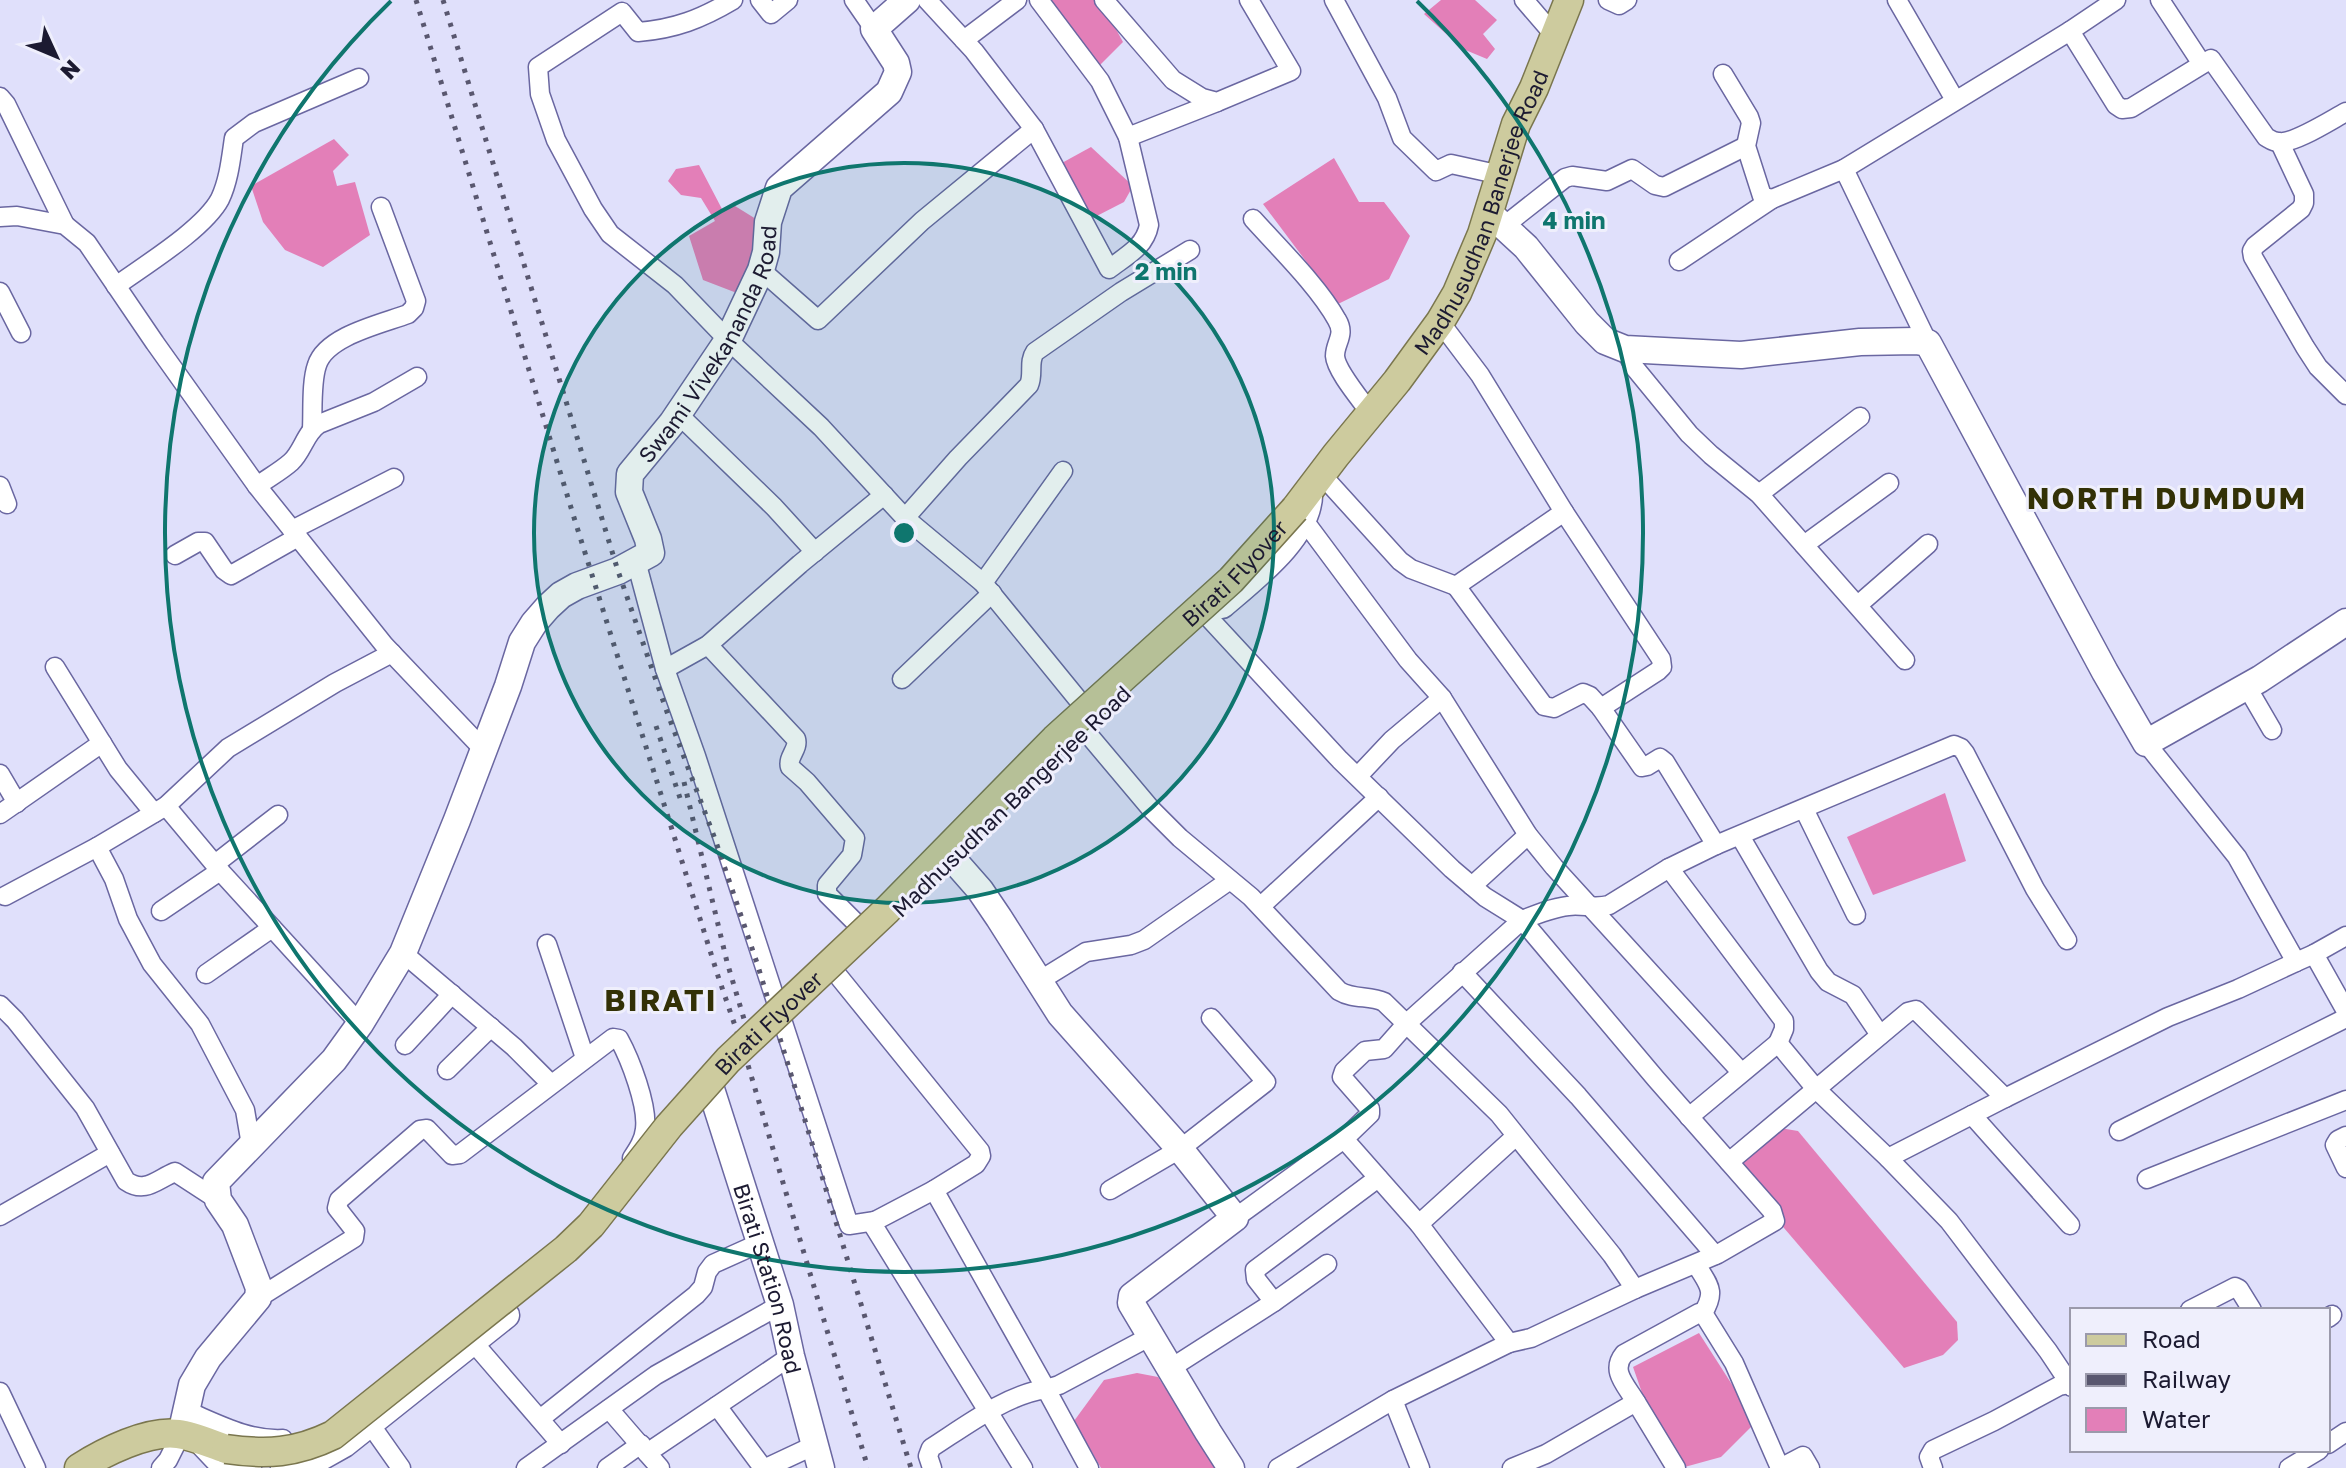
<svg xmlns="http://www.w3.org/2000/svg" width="2346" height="1468" viewBox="0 0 2346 1468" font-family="'Golos Text',sans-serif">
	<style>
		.water { fill: #e37fb8 }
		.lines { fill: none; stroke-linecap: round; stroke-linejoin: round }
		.street-casing { stroke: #6a67a1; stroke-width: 21 }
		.secondary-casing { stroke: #6a67a1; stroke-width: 29 }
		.primary-casing { stroke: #7a764e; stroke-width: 31 }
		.street { stroke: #fff; stroke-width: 18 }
		.secondary { stroke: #fff; stroke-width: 26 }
		.primary { stroke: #cdcb9e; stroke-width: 28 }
		.rail { stroke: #59576f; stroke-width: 5; stroke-dasharray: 4 8; stroke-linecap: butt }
		.primary-bridge-casing { stroke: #7a764e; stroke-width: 31; stroke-linecap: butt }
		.primary-bridge { stroke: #cdcb9e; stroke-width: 28 }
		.ring { fill: none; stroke: #0f766e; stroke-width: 4 }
		.labels { text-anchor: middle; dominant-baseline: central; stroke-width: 6; stroke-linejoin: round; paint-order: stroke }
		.street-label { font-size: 22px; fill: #1c1a31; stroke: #efeffc }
		.district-label { font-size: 30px; font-weight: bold; letter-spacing: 2px; fill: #333106; stroke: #efeffc }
		.centre { fill: #0f766e; stroke: #efeffc; stroke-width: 4 }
		.ring-label { font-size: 24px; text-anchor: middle; font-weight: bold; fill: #0f766e; stroke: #efeffc; stroke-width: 6; stroke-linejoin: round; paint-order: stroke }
	</style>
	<rect width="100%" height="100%" fill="#e0e0fb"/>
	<g class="water">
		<path d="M 1052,0 L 1094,0 L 1111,20 L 1123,42 L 1097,68 L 1054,10 Z"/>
		<path d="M 1441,0 L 1475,0 L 1497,20 L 1483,34 L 1495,49 L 1487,59 L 1463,49 L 1424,14 Z"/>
		<path d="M 334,139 L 349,155 L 333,171 L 337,186 L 355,182 L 370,235 L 323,267 L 285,250 L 263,222 L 251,186 Z"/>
		<path d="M 1091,147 L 1133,186 L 1124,202 L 1085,222 L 1060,164 Z"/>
		<path d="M 1334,158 L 1359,202 L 1384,202 L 1410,236 L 1389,279 L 1338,304 L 1263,204 Z"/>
		<path d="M 699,165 L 722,209 L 735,206 L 756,219 L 758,251 L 742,295 L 703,280 L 689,236 L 715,221 L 701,198 L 681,195 L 668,181 L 676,169 Z"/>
		<path d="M 1945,793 L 1966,861 L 1873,895 L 1847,837 Z"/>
		<path d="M 1780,1128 L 1798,1131 L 1957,1322 L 1958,1340 L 1943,1355 L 1904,1368 L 1736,1172 L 1746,1155 Z"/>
		<path d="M 1699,1333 L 1756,1422 L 1721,1457 L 1681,1468 L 1663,1453 L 1633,1367 Z"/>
		<path d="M 1137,1373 L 1158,1377 L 1218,1468 L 1101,1468 L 1074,1421 L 1104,1380 Z"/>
	</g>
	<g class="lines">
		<defs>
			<g id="street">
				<path d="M 733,0 C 701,19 675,29 638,32 L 622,12 L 538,67 L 540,94 L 556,140 L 593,209 L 610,234 L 675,285 L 728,340 L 821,427 L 905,518 L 983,583 L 1080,702 L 1094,715"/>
				<path d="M 760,0 L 771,14 L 788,0"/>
				<path d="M 854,0 L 874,29"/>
				<path d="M 927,0 L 974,51 L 1034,129 L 1109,269 C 1126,256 1145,247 1149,225 L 1128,137"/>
				<path d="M 1039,0 L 1100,81 L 1128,137 L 1217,102"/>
				<path d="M 1104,0 L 1173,80 L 1202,98 L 1217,102 L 1291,71 L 1249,0"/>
				<path d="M 1334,0 L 1387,98 L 1402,138 L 1436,171 L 1451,164 L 1501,175"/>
				<path d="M 1524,0 L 1555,36"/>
				<path d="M 1608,0 L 1619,5 L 1627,0"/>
				<path d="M 1897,0 L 1955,100"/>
				<path d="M 2160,0 L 2202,64"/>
				<path d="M 2070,31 L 2116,0"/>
				<path d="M 964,40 L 1017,0"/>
				<path d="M 1723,74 L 1749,117 L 1751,123 L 1746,146 L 1762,196 L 1772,199 L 1844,169 L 1928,343"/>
				<path d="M 0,97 L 6,104 L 65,225"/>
				<path d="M 2280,143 L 2304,194 L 2304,203 L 2301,209 L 2255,246 L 2252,251 L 2253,257 L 2305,347 L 2318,367 L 2346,395"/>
				<path d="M 1844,169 L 2070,31 L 2116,105 L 2122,109 L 2131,108 L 2211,59 L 2266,137 C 2271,140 2273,142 2279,142 C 2294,144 2331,120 2346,112"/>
				<path d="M 0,217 L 17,216 L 65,225 L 87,243 L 155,343 L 257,486 L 385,646 L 483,749"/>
				<path d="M 1253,219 C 1279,248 1319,287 1337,320 C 1346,335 1335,342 1335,356 C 1336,371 1362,401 1371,414"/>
				<path d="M 1504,226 L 1565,178 L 1572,176 L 1607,181 L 1632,169 L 1655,185 L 1664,187 L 1746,146"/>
				<path d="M 1679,261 L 1772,199"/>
				<path d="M 761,270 L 818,320 L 922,221 L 1034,129"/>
				<path d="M 116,286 C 145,265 204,229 220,199 C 229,180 231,158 234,138 L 254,123 L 359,78"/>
				<path d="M 0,292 L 21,333"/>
				<path d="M 1440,322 L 1480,375 L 1564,512 L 1661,659 L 1662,667 L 1658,671 L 1601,708 L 1642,767 L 1647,766 L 1660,758 L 1665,762 L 1716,845"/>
				<path d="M 1625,349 L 1634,367 L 1689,434 L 1711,455 L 1759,494 L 1905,660"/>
				<path d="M 678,414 L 774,507 L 815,552"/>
				<path d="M 312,429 C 313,410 311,382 317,365 C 326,336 381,324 408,314 L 414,308 L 416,301 L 381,207"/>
				<path d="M 1321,474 L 1400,561 L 1411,569 L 1456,586"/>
				<path d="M 0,486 L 7,504"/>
				<path d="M 257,486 C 268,478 281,471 291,462 C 303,451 305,433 319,424 L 374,402 L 417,377"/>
				<path d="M 1759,494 L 1860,417"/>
				<path d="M 1564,512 L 1456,586 L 1544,706 L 1554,708 L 1583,693 L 1590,696 L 1601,708"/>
				<path d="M 905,518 L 958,458 L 1029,385 C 1034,374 1028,362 1035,352 L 1121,292 L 1190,250"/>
				<path d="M 1303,519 L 1408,660 L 1442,698 L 1528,835 L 1554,867 L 1741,1072"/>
				<path d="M 292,530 L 394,478"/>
				<path d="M 1804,545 L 1889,483"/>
				<path d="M 175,555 L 198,542 L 205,542 L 224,570 L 231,575 L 298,537"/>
				<path d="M 636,561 L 665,669 L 696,756 L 849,1225 L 875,1221"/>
				<path d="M 983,583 L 1063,471"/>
				<path d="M 1858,605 L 1928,544"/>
				<path d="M 1208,617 L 1340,760 L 1452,869 L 1485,897 L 1522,920 L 1656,1079 L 1772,1211 L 1775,1221 L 1718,1254 L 1635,1289 L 1531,1338 L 1509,1343 L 1419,1224 L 1344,1139"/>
				<path d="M 708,645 L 796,739 C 799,749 787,757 790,767 L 807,782 L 855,838 L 852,855 L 827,885 L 827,894 L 857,924"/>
				<path d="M 55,667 L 118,769 L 154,813"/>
				<path d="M 665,669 L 708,645 L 800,564 L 884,495"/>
				<path d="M 902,679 L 992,593"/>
				<path d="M 2247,687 L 2272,730"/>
				<path d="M 1082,727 L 1151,809 L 1180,838 L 1251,897 L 1339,991 C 1354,1000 1370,995 1384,1002 L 1499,1114 L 1612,1255 L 1635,1289"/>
				<path d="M 2146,743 L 2237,857 L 2296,962 L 2314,954 L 2346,1011"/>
				<path d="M 0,774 L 17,803"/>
				<path d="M 1358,776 L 1392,740 L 1442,698"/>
				<path d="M 166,806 L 222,873 L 360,1024"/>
				<path d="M 1804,809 L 1856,915"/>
				<path d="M 0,814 L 102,743"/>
				<path d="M 1740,836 L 1819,971 L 1828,982 L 1853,995 L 1880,1035"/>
				<path d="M 215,864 L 278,815"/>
				<path d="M 1669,868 L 1784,1021 L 1784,1029 L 1778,1043"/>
				<path d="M 1472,886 L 1528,835"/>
				<path d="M 5,896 L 97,847"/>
				<path d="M 1261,906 L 1379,797"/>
				<path d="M 161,911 L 220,871"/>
				<path d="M 547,944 L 585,1058"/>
				<path d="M 403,953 L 514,1047 L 551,1084"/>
				<path d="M 2314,954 L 2346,936"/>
				<path d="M 835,972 L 980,1151 L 981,1156 L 976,1164 L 934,1190 L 1046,1389 L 1059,1385 L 1151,1336"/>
				<path d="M 1462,972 L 1578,1096 L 1715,1255"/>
				<path d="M 206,974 L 272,928"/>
				<path d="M 1039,981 L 1086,952 L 1131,945 L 1144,940 L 1230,880"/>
				<path d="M 0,1005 L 15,1020 L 85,1108 L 126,1181 C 145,1194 156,1180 175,1172 L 218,1200"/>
				<path d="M 405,1045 L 452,994"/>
				<path d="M 447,1070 L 491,1027"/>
				<path d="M 2005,1098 L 2168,1017 L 2238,989 L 2296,962"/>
				<path d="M 1972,1115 L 2070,1225"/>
				<path d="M 1689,1117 L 1778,1043 L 1816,1089 L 1888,1158 L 1949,1221 L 2048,1351 L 2072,1387"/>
				<path d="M 2119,1131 L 2346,1018"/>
				<path d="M 2346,1136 L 2338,1140 L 2335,1145 L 2346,1168"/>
				<path d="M 251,1145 L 245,1110 L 200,1024 L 152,964 L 128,919 L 114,879 L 97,847 L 166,806 L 228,748 L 335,683 L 392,653"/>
				<path d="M 1729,1162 L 1908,1012 L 1916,1010 L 2005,1098 L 1888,1158"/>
				<path d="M 2147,1179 L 2346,1100"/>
				<path d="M 934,1190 L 875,1221 L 873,1225 L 1023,1468"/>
				<path d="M 1110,1190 L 1180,1149 L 1266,1082 L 1211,1018"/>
				<path d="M 0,1216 L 110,1153"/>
				<path d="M 1235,1218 L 1344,1139 L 1370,1114 L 1370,1109 L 1342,1077 L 1344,1071 L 1365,1051 L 1384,1049 L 1407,1023 L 1522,920 C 1537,914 1552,908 1568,906 C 1582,904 1595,909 1609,905 L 1669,868 L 1716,845 L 1954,745 L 1961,748 L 1965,753 L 2035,889 L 2067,940"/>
				<path d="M 1419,1224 L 1516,1136"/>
				<path d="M 1696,1264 C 1708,1285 1717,1290 1703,1313"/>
				<path d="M 258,1298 L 354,1238 L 355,1231 L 337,1208 L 339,1200 L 420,1130 L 427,1129 L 452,1155 L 460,1154 L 613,1038 L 619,1039 C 630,1059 648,1105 645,1129 C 644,1140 638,1149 632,1158"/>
				<path d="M 1274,1302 L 1327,1264"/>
				<path d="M 2190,1310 L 2235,1287 L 2239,1289 L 2252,1310"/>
				<path d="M 2328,1318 L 2332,1315"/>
				<path d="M 473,1342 L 561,1444"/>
				<path d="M 1171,1368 L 1274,1302 L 1256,1279 L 1255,1270 L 1378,1178"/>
				<path d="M 0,1392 L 36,1468"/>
				<path d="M 1393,1400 L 1420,1468"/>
				<path d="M 1636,1402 L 1676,1468"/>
				<path d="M 717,1406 L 763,1468"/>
				<path d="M 609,1409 L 647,1453"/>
				<path d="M 187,1411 C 218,1424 249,1441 283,1439"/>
				<path d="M 540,1419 L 696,1295 L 703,1287 L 707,1272 L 713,1264 L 762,1242"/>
				<path d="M 370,1424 L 401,1468"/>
				<path d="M 2328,1444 L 2346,1432"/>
				<path d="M 161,1468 L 168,1460 L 181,1434"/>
				<path d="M 526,1468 L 656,1375 L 780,1305"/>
				<path d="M 607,1468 L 641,1444"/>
				<path d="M 660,1468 L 647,1453 L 791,1356"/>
				<path d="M 766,1468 L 815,1445"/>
				<path d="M 932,1468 L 928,1456 L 931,1448 C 964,1427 1007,1394 1046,1389 L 1089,1468"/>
				<path d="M 1278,1468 L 1393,1400 L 1509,1343"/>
				<path d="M 1512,1468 L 1546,1454 L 1636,1402 C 1626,1385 1610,1371 1624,1354 L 1699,1313 L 1703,1313 L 1734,1363 L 1780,1468"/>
				<path d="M 1780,1468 L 1803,1456 L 1810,1468"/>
				<path d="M 1933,1468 L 1929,1457 L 1933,1450 L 1994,1421 L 2059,1386 L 2070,1384 L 2072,1381"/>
				<path d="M 2289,1468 L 2319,1450"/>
			</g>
			<g id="secondary">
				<path d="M 1489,213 L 1526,247 L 1587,323 L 1605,341 L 1625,349 L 1741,355 L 1860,342 L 1916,341 L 1928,343 L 2105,672 L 2146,743 L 2260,679 L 2346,622"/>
				<path d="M 1222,605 C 1252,579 1312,534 1309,491"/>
				<path d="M 951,857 L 980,890 L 999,918 L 1060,1014 L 1180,1149 L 1235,1218 L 1132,1296 L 1131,1303 L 1208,1432 L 1231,1468"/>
				<path id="s1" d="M 711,1089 L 780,1305 L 791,1356 L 821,1468"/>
				<path id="s2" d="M 181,1434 L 192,1385 L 208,1358 L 258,1298 L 259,1288 L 235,1225 L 218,1200 L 216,1182 L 334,1060 L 360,1024 L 403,953 L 457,820 L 508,686 L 522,642 L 534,623 L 548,607 L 561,595 L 577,586 L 618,571 L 651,553 L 648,539 L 629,492 L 630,474 L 672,423 L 728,340 L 761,270 L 766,252 L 768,222 L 779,188 L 889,92 L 898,72 L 896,63 L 874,29 L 907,0"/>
				<path d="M 204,1444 L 220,1461 L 248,1468"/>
				<path d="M 284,1468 L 312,1462 L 344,1444 L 506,1315"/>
			</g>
			<g id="primary">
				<path id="s3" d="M 1295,509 L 1336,455 L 1397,381 L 1440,322 L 1457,293 L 1482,234 L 1516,124 L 1534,88 L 1569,0"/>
				<path d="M 79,1468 C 104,1452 148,1430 178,1434 C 194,1436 211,1444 226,1449"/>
			</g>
		</defs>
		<use href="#street" class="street-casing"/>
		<use href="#secondary" class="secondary-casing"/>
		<use href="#primary" class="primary-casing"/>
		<use href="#street" class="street"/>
		<use href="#secondary" class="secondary"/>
		<use href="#primary" class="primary"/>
		<g class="rail">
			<path d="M 416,0 L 576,524 L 718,976 L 745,1055 L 868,1468"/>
			<path d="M 443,0 L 618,571 L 667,712 L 715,839 L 757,963 L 911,1468"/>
			<path d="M 656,726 L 680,798"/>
			<path d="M 684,782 L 727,962 L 744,1019"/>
		</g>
		<defs>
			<g id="primary-bridge">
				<path id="s4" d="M 226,1449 C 267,1455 296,1453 333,1435 L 566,1249 L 591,1225 L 669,1126 L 728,1060 L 887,910 L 1055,739 L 1231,580 L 1295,509"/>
			</g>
		</defs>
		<use href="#primary-bridge" class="primary-bridge-casing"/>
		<use href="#primary-bridge" class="primary-bridge"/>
	</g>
	<circle cx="904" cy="533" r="370" fill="#0f766e" fill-opacity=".12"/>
	<g class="ring">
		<circle cx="904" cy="533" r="370"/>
		<path d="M1417 1A739 739 0 1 1 391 1"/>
	</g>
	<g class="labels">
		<g class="street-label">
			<text stroke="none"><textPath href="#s3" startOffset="354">Madhusudhan Banerjee Road</textPath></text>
			<text stroke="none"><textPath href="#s2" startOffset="1314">Swami Vivekananda Road</textPath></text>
			<text stroke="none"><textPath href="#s4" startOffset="1360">Birati Flyover</textPath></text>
			<text transform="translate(1011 801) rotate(-44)">Madhusudhan Bangerjee Road</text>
			<text stroke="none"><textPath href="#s4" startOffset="712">Birati Flyover</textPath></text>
			<text stroke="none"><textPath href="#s1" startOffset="198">Birati Station Road</textPath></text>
		</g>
		<g class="district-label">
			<text x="2167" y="498">NORTH DUMDUM</text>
			<text x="661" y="1000">BIRATI</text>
		</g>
	</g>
	<circle cx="904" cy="533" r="12" class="centre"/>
	<g class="ring-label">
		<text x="1574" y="229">4 min</text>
		<text x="1166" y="280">2 min</text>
	</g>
	<rect x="2070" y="1308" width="260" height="144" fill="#efeffc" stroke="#9b9aab" stroke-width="2"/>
	<rect x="2086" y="1334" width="40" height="12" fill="#cdcb9e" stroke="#9b9aab" stroke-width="2"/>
	<text x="2142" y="1348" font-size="24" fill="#1c1a31">Road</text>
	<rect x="2086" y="1374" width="40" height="12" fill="#59576f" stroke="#9b9aab" stroke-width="2"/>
	<text x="2142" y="1388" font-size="24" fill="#1c1a31">Railway</text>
	<rect x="2086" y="1408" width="40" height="24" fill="#e37fb8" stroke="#9b9aab" stroke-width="2"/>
	<text x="2142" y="1428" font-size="24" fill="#1c1a31">Water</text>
	<g transform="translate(56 56) rotate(134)" stroke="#efeffc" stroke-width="6" paint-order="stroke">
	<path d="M0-6L14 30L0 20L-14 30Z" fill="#1c1a31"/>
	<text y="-12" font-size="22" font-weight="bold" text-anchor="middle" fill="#1c1a31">N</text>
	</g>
</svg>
